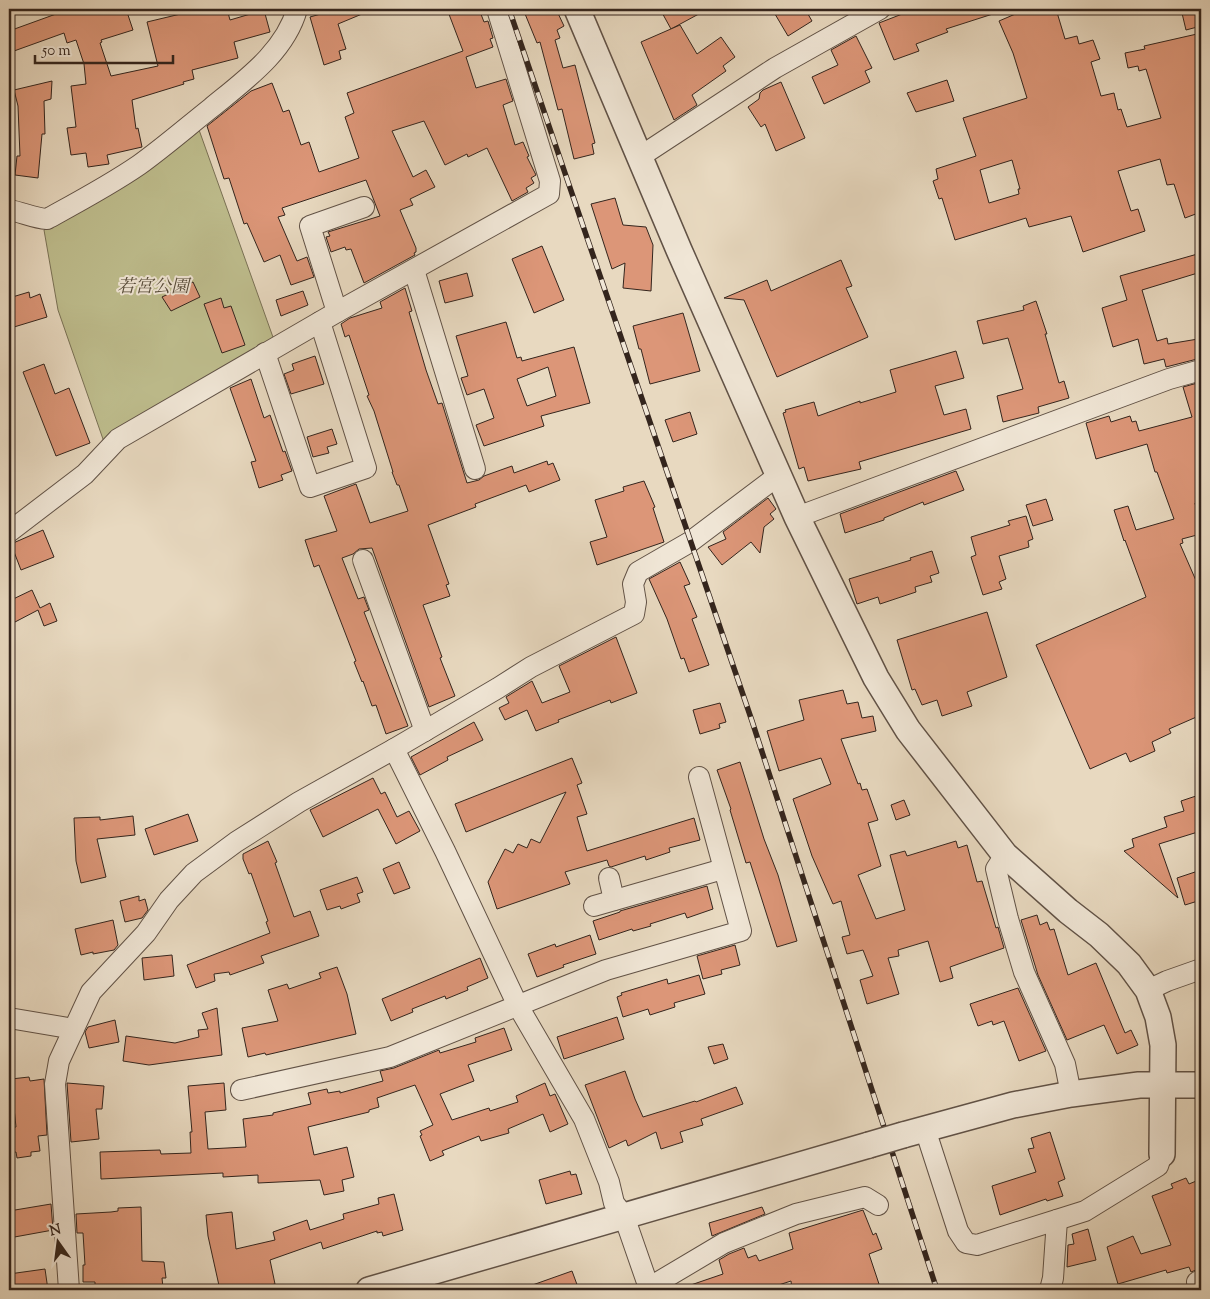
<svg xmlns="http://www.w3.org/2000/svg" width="1210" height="1299" viewBox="0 0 1210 1299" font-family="'Sorts Mill Goudy','Noto Serif JP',serif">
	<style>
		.green { fill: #bebd8d; stroke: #797155 }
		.building { fill: #dc9678; stroke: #34251d; fill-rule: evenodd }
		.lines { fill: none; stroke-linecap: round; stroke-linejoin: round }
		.minor-casing { stroke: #615246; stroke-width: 22 }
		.tertiary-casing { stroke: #615246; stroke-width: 28 }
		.minor { stroke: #f0e6d6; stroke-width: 20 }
		.tertiary { stroke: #f0e6d6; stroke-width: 25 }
		.rail-casing { stroke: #34251d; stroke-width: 5.5 }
		.rail { stroke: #f0e6d6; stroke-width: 4; stroke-dasharray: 11; stroke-linecap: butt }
		.tertiary-bridge-casing { stroke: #615246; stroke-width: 28; stroke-linecap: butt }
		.tertiary-bridge { stroke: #f0e6d6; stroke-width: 25 }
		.labels { text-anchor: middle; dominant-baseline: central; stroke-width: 4; stroke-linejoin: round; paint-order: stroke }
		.park-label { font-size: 18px; font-style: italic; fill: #564b39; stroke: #f0e6d6 }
	</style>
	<rect width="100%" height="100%" fill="#e8d9c0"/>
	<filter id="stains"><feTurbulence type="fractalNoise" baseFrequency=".004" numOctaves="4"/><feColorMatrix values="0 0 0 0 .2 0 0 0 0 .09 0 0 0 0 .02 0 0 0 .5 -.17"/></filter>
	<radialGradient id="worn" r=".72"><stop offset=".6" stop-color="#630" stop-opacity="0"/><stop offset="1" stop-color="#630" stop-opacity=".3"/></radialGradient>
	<path class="green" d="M 198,127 L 274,340 L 104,442 L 58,310 L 44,230 L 74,212 Z"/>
	<g class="building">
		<path d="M 54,9 L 126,9 L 133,30 L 101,40 L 102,42 L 100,43 L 111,76 L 158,66 L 147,22 L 193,11 L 193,9 L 227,9 L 230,20 L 264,10 L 270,32 L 234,42 L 238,58 L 192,70 L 194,79 L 183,82 L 184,84 L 132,100 L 136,129 L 138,128 L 142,147 L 107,155 L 109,164 L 88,167 L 86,153 L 71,155 L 67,128 L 76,127 L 71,86 L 86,84 L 84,64 L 76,40 L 67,43 L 64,33 L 14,51 L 9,37 L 9,31 L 56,14 Z"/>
		<path d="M 338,9 L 374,9 L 338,24 L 346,49 L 339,51 L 341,59 L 324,65 L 310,17 Z"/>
		<path d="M 447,9 L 479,9 L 484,22 L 488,21 L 493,38 L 490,39 L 493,47 L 466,57 L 476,88 L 506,79 L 513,101 L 503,105 L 515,145 L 523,142 L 529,156 L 527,157 L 536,175 L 531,178 L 534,183 L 526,188 L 528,192 L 512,201 L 487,148 L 468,157 L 467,154 L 445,165 L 424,121 L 392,131 L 413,177 L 426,170 L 435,187 L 410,199 L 413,205 L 400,210 L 416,248 L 416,252 L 414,253 L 415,255 L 364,283 L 351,249 L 346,250 L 345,247 L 331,252 L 326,237 L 330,236 L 328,232 L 380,216 L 366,180 L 282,208 L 285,215 L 278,217 L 297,261 L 307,257 L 314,277 L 291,285 L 280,255 L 264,262 L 247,223 L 244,224 L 229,178 L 224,179 L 207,126 L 251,91 L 272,83 L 283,112 L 289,110 L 301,145 L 309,142 L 319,172 L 359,158 L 345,117 L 354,113 L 347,93 L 463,51 Z"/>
		<path d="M 523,9 L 556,9 L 564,26 L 557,30 L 560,38 L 555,40 L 563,68 L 575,65 L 595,143 L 592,144 L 594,154 L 574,159 L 562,109 L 558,110 L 540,42 L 537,43 Z"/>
		<path d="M 660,9 L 708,9 L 671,29 Z"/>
		<path d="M 772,9 L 805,9 L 812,21 L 788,36 Z"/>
		<path d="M 915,9 L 999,9 L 999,12 L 946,29 L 948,32 L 916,44 L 919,51 L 894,60 L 879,23 Z"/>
		<path d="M 1027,9 L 1056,9 L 1065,39 L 1077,36 L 1079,44 L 1093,40 L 1100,59 L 1091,62 L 1101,96 L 1114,93 L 1118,110 L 1121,109 L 1127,127 L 1161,118 L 1146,69 L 1139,71 L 1138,66 L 1128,68 L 1125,53 L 1145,49 L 1144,46 L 1197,34 L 1201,56 L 1201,212 L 1185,218 L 1174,184 L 1167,185 L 1160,159 L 1118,171 L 1131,211 L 1138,209 L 1145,231 L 1083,252 L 1071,216 L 1029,227 L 1026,218 L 955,240 L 942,198 L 939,199 L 933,181 L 938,179 L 936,169 L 976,156 L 963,118 L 1027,98 L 1013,53 L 999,21 ZM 1012,160 L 1020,189 L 1018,189 L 1019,194 L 989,203 L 980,170 Z"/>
		<path d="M 1181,9 L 1201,9 L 1201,26 L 1186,30 Z"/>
		<path d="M 680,25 L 697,54 L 721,37 L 735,57 L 723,66 L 726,71 L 692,95 L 697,105 L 674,120 L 641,42 Z"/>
		<path d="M 856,36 L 872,68 L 865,71 L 870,82 L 824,104 L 812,77 L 838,65 L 831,50 Z"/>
		<path d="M 947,80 L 954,101 L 916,112 L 907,93 Z"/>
		<path d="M 52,81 L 51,99 L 44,101 L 45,134 L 42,134 L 38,178 L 15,175 L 17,156 L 20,156 L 18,106 L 14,90 Z"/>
		<path d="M 781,82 L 805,138 L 776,151 L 765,124 L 761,127 L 748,107 L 759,99 L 760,93 L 763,90 Z"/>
		<path d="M 615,198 L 623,225 L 646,227 L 653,245 L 651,291 L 623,288 L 625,263 L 612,269 L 591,204 Z"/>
		<path d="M 542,246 L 564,300 L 534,313 L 512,259 Z"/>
		<path d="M 1201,253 L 1201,272 L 1142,290 L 1157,341 L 1167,338 L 1168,344 L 1198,339 L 1201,358 L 1166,367 L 1164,359 L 1144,364 L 1138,339 L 1113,347 L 1102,308 L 1127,300 L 1120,276 Z"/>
		<path d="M 841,260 L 852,286 L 846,288 L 868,337 L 777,377 L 744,300 L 724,298 L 767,280 L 771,291 Z"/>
		<path d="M 467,273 L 473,296 L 445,303 L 439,281 Z"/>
		<path d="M 193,282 L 200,297 L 171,311 L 162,297 Z"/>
		<path d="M 405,288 L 412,311 L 409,312 L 426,370 L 438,404 L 442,403 L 467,483 L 479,480 L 484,476 L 512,466 L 514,473 L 547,461 L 548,465 L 553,463 L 560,480 L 529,492 L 526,485 L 475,504 L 476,507 L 428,525 L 449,584 L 446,585 L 450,596 L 423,605 L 442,657 L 440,658 L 455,696 L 429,707 L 372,548 L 359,549 L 353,554 L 342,558 L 358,599 L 364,597 L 369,610 L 364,612 L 408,726 L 386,734 L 376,705 L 372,706 L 363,681 L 362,682 L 354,662 L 356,661 L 319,565 L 314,567 L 305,540 L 337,531 L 324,496 L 356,484 L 370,523 L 408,511 L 399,485 L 397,485 L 392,472 L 393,472 L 374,411 L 367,396 L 369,395 L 349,335 L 345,337 L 341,324 L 350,318 L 382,308 L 380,302 Z"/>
		<path d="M 303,291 L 308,305 L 281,316 L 276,300 Z"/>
		<path d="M 29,292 L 30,298 L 40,294 L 47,317 L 14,327 L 9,309 L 9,298 Z"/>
		<path d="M 221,298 L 224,308 L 231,306 L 245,345 L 222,353 L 204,304 Z"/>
		<path d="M 1036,301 L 1047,334 L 1045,334 L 1059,383 L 1064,381 L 1069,398 L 1038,407 L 1039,413 L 1003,422 L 997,396 L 1023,389 L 1008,338 L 983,344 L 977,321 L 1024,310 L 1023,306 Z"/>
		<path d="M 683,313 L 700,371 L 650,384 L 641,349 L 639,349 L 633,326 Z"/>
		<path d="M 506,322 L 517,358 L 521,357 L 522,361 L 574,347 L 590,403 L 541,416 L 544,426 L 484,446 L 476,425 L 494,418 L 484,389 L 467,395 L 461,378 L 468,376 L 456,336 ZM 548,367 L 556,396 L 527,406 L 517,379 Z"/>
		<path d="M 956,351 L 964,378 L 935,386 L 944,415 L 966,409 L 971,429 L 859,462 L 861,469 L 808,481 L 804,467 L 799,469 L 783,413 L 786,412 L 785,410 L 814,402 L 818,416 L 860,401 L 860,403 L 896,392 L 890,370 Z"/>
		<path d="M 315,356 L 324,384 L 291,394 L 284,374 L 294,370 L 292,364 Z"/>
		<path d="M 44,364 L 55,394 L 69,388 L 90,443 L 56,456 L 23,372 Z"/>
		<path d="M 251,379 L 264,418 L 270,415 L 283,452 L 285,451 L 292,471 L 281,475 L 283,480 L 259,488 L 251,462 L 256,461 L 230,388 Z"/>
		<path d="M 1201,382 L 1201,502 L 1195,503 L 1201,530 L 1196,531 L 1197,535 L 1182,539 L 1183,543 L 1180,544 L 1201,592 L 1201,715 L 1169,729 L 1171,733 L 1152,742 L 1155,751 L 1130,762 L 1126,753 L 1090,769 L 1036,645 L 1146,597 L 1125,540 L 1124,541 L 1114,510 L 1128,506 L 1136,530 L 1174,519 L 1157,472 L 1155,472 L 1147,444 L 1096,459 L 1086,423 L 1109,416 L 1111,422 L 1130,416 L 1132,422 L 1136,421 L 1139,431 L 1192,417 L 1183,387 Z"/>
		<path d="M 690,412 L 697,434 L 673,442 L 665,420 Z"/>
		<path d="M 332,429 L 337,444 L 327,447 L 329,453 L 313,457 L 307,437 Z"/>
		<path d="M 956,471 L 964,490 L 924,505 L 923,502 L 884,518 L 884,520 L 845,533 L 840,514 Z"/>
		<path d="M 644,481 L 655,507 L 653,508 L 664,542 L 597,565 L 590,542 L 607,537 L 595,500 L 624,491 L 623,487 Z"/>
		<path d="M 768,498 L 776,509 L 770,514 L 774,519 L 764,527 L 760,553 L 751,542 L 722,565 L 708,547 L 726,539 L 723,532 Z"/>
		<path d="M 1046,499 L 1053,520 L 1033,526 L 1026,505 Z"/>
		<path d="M 1026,516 L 1033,539 L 1028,541 L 1029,547 L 999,556 L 1006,579 L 999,582 L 1002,589 L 983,595 L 971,557 L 976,555 L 971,537 L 1010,525 L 1008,521 Z"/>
		<path d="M 43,530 L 54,557 L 21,570 L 11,544 Z"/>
		<path d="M 932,551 L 939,573 L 930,576 L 932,582 L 915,587 L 916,592 L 880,604 L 878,597 L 857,604 L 849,579 L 911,560 L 910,558 Z"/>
		<path d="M 680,562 L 690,584 L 684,586 L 697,617 L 692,619 L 709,665 L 689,672 L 684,658 L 681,659 L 667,619 L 649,579 Z"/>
		<path d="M 32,590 L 40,608 L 50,603 L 57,621 L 44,626 L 38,610 L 15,622 L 13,619 L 9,621 L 9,601 Z"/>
		<path d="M 987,612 L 1007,677 L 967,692 L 972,706 L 942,716 L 937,700 L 922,705 L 915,689 L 912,690 L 897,640 Z"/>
		<path d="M 616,637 L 637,693 L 611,703 L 610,700 L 558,720 L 559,722 L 536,731 L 527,710 L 505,720 L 499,708 L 509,703 L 506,697 L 532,681 L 542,703 L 570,692 L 559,666 Z"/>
		<path d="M 843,690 L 847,704 L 858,702 L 862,718 L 873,716 L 876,731 L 841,739 L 858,784 L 860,783 L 862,790 L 867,789 L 878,820 L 868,823 L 881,866 L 858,875 L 876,919 L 905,910 L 890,855 L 905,851 L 907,856 L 956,841 L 958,848 L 967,845 L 977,882 L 982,881 L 996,928 L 998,927 L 1004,948 L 950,967 L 953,978 L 940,982 L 928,941 L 898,950 L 899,956 L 888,958 L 899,994 L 867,1004 L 860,980 L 873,976 L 863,950 L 847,954 L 842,937 L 850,935 L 841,901 L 833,904 L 812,856 L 793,799 L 831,784 L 821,758 L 779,771 L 767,731 L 804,720 L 799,700 Z"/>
		<path d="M 720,703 L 726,722 L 719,724 L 720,728 L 700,734 L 693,710 Z"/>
		<path d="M 474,722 L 483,740 L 447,757 L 448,760 L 420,775 L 411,757 Z"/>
		<path d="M 572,758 L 582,783 L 577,785 L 587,814 L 577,817 L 587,851 L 694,818 L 700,840 L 669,848 L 670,852 L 646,860 L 645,856 L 611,867 L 609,866 L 607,860 L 565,872 L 570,884 L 497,909 L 488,882 L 505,849 L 513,853 L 518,844 L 527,848 L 531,839 L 540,843 L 566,792 L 466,832 L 455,804 Z"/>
		<path d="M 740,762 L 764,839 L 778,875 L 797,941 L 777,947 L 750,862 L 746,863 L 730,810 L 731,809 L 717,770 Z"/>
		<path d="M 373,778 L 381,794 L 385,792 L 397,817 L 409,811 L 420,831 L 396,844 L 378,809 L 323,837 L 310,810 Z"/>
		<path d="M 1196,796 L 1201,812 L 1201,831 L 1159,844 L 1178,898 L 1124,851 L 1134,847 L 1132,839 L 1167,827 L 1164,817 L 1184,811 L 1181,801 Z"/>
		<path d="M 904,800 L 910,815 L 896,820 L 891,805 Z"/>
		<path d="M 188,814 L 198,841 L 154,855 L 145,829 Z"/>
		<path d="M 133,816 L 135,835 L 97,839 L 106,877 L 81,883 L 76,861 L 74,818 L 100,817 L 100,820 Z"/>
		<path d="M 268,841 L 277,862 L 275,863 L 294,917 L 310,911 L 319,936 L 261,956 L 264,963 L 230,975 L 229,972 L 214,974 L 215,981 L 196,988 L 187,965 L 270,933 L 266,922 L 268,921 L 251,873 L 249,874 L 243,859 L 243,854 Z"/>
		<path d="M 399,862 L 410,888 L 394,894 L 383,869 Z"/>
		<path d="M 1201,870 L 1201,900 L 1185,905 L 1177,878 Z"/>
		<path d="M 357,877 L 363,892 L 357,894 L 360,902 L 341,909 L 340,906 L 327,910 L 320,890 Z"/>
		<path d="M 707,886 L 713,909 L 687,918 L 685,913 L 650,924 L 651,926 L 633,931 L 632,929 L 599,940 L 593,921 L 620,912 L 620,911 Z"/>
		<path d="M 139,896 L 139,901 L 145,899 L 148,910 L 142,918 L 125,922 L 120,901 Z"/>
		<path d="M 1037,915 L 1040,925 L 1047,922 L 1050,930 L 1054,929 L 1068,975 L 1096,963 L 1125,1033 L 1131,1030 L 1138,1045 L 1117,1054 L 1104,1025 L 1067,1040 L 1038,975 L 1021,920 Z"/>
		<path d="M 113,920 L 118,945 L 114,950 L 93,954 L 93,952 L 81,955 L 75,929 Z"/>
		<path d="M 590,935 L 596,954 L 563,965 L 564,967 L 537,977 L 528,954 L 555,944 L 556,947 Z"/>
		<path d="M 735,945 L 740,965 L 721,970 L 722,974 L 703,979 L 697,956 Z"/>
		<path d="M 172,955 L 174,976 L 144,980 L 142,958 Z"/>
		<path d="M 480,958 L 488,978 L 467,987 L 468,990 L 446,999 L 445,996 L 412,1009 L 413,1012 L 391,1021 L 382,999 Z"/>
		<path d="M 337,967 L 347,994 L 356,1034 L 266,1055 L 265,1053 L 248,1057 L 242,1028 L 278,1021 L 268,990 L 287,984 L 289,989 L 321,978 L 319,973 Z"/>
		<path d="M 699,975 L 705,994 L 674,1003 L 675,1007 L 650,1015 L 648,1009 L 623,1017 L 617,997 L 622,995 L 621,993 L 667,979 L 668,984 Z"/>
		<path d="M 1018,988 L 1046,1051 L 1019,1061 L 1004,1021 L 993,1025 L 992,1021 L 978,1026 L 970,1004 Z"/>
		<path d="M 217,1008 L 222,1055 L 149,1065 L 123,1061 L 126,1036 L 175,1043 L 199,1037 L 198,1030 L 208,1029 L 202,1013 Z"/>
		<path d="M 617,1017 L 624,1039 L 564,1059 L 557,1037 Z"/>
		<path d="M 115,1020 L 119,1042 L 89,1048 L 85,1032 L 88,1027 Z"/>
		<path d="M 504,1028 L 512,1050 L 468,1065 L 474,1081 L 440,1094 L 452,1120 L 489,1108 L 490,1111 L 518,1102 L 516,1096 L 545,1083 L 550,1096 L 555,1094 L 568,1124 L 550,1132 L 543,1114 L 508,1129 L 509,1133 L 481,1141 L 479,1136 L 442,1151 L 444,1155 L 430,1161 L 420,1136 L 422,1135 L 420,1131 L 433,1125 L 415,1085 L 377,1098 L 379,1107 L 369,1110 L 369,1112 L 308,1127 L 314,1155 L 347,1147 L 354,1177 L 342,1180 L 344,1191 L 324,1195 L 320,1180 L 258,1183 L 258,1175 L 223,1177 L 223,1173 L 101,1179 L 100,1152 L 160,1150 L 161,1154 L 191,1153 L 190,1132 L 192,1132 L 188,1086 L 224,1083 L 226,1110 L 205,1112 L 208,1149 L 246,1147 L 243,1119 L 273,1115 L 273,1113 L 311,1104 L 308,1093 L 327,1089 L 328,1093 L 340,1091 L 340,1093 L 383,1081 L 380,1071 L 394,1068 L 439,1050 L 440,1053 L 476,1042 L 475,1038 Z"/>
		<path d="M 723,1044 L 728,1059 L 714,1064 L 708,1047 Z"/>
		<path d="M 625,1071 L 635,1099 L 643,1117 L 695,1101 L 696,1102 L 736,1087 L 743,1104 L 701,1119 L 703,1125 L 680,1132 L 683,1142 L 661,1149 L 656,1132 L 628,1146 L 626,1140 L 609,1148 L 585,1085 Z"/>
		<path d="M 29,1077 L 30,1081 L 44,1079 L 47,1135 L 38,1136 L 40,1151 L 31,1152 L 31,1156 L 17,1158 L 16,1152 L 9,1153 L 9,1128 L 16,1127 L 11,1079 Z"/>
		<path d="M 67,1083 L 104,1086 L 102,1109 L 96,1109 L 99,1139 L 71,1142 Z"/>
		<path d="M 1050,1132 L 1065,1179 L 1058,1182 L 1063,1196 L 1047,1201 L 1046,1199 L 1000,1215 L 992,1186 L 1036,1172 L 1028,1149 L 1034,1148 L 1031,1138 Z"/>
		<path d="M 570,1171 L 571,1175 L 576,1174 L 582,1194 L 546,1204 L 539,1180 Z"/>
		<path d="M 1186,1178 L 1189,1184 L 1201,1179 L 1201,1268 L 1191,1272 L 1189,1267 L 1167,1273 L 1166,1270 L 1118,1284 L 1107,1247 L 1133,1236 L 1141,1254 L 1171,1245 L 1152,1196 L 1173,1188 L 1171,1184 Z"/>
		<path d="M 394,1194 L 403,1230 L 383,1236 L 382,1232 L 377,1233 L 377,1231 L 323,1249 L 321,1242 L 270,1260 L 275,1284 L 247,1290 L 220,1290 L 208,1236 L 206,1215 L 232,1212 L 236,1249 L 275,1240 L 273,1232 L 307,1220 L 310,1230 L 344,1219 L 343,1214 L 379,1204 L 378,1198 Z"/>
		<path d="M 51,1204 L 53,1230 L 9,1238 L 9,1211 Z"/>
		<path d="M 141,1207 L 142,1261 L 164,1262 L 166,1278 L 162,1278 L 163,1288 L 152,1290 L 130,1290 L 130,1288 L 95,1289 L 95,1282 L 83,1282 L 83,1265 L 85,1265 L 83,1233 L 77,1233 L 76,1214 L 111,1212 L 118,1211 L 118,1208 Z"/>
		<path d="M 762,1207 L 765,1214 L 712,1236 L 709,1223 Z"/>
		<path d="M 863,1210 L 873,1235 L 876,1233 L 882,1249 L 869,1254 L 881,1290 L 792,1290 L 791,1281 L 763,1290 L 683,1290 L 682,1288 L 723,1274 L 719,1260 L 729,1254 L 744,1248 L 748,1258 L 756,1255 L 759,1261 L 793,1249 L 789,1233 Z"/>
		<path d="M 1088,1229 L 1096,1260 L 1067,1267 L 1068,1245 L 1074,1244 L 1072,1234 Z"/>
		<path d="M 45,1269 L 48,1290 L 9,1290 L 9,1274 Z"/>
		<path d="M 572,1271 L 579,1290 L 524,1290 L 524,1288 Z"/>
	</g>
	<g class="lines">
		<defs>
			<g id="minor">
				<path d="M 641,156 L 775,68 L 880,9"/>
				<path d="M 9,210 C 22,212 33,218 47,219 C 78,202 110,185 139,165 C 164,147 187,127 211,108 C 245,80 285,52 297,9"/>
				<path d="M 414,270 L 475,469"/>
				<path d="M 337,312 L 310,226 L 364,207"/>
				<path d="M 265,353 L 310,487 L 366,468 L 320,322"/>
				<path d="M 797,517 L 1169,379 L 1201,370"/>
				<path d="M 9,532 L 85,474 L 118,439 L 337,312 L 549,194 L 550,181 L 497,9"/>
				<path d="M 363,560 L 425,731"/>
				<path d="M 394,749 L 445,851 L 518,1006 L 584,1119 L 609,1182 L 614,1203 L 624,1216 L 649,1288"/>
				<path d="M 1005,855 L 996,869 L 1008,919 L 1024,972 L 1065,1064 L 1071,1094"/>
				<path d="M 609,878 L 614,900"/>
				<path d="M 594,906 L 723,869"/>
				<path d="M 1148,990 L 1167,981 L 1201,969"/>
				<path d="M 9,1018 L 74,1029"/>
				<path d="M 241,1090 L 390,1057 L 606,970 L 741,931 L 699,777"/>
				<path d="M 925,1129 L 958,1231 L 966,1243 L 977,1245 L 1085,1211 L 1158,1166 L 1162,1154"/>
				<path d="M 1197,1282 L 1201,1280"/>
				<path d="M 69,1290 L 55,1084 L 59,1061 L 91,992 L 146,933 L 169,900 L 194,873 L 236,842 L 299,802 L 394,749 L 498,688 L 531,667 L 634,614 L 636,602 L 633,584 L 638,572 L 690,542 L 779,475"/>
				<path d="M 645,1290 L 724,1243 L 796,1214 L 865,1197 L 878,1205"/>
				<path d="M 1050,1290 L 1053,1278 L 1057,1220"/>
			</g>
			<g id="tertiary">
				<path d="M 577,9 L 679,250 L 797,517 L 876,678 L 908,730 L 1005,855 L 1068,911 L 1099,935 L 1129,964 L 1148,990 L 1158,1017 L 1163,1045 L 1162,1154"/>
				<path d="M 903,1135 L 1013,1105 L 1071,1094 L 1139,1085 L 1201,1085"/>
				<path d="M 369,1290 C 536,1241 703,1192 869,1145"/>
			</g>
		</defs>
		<use href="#minor" class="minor-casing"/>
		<use href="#tertiary" class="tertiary-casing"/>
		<use href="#minor" class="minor"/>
		<use href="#tertiary" class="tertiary"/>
		<defs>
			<path id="rail" d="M 509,9 L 752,721 L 937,1290"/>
		</defs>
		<use href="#rail" class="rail-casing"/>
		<use href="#rail" class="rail"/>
		<defs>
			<path id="tertiary-bridge" d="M 869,1145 L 903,1135"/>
		</defs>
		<use href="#tertiary-bridge" class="tertiary-bridge-casing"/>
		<use href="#tertiary-bridge" class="tertiary-bridge"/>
	</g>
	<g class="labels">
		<g class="park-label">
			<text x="153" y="288">若宮公園</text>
		</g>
	</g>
	<rect width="1210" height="1299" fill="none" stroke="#e8d9c0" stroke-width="30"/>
	<rect x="10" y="10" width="1190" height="1279" fill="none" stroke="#34251d" stroke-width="2.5"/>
	<rect x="15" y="15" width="1180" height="1269" fill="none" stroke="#34251d"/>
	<g transform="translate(58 1242) rotate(346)" stroke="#f0e6d6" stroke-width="4" paint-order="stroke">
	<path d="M0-4L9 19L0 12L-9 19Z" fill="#34251d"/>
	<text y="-8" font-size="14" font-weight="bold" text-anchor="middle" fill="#34251d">N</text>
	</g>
	<path d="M35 55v8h138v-8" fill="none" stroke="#34251d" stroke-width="2.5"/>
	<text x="42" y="55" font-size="15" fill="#34251d" stroke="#f0e6d6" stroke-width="4" paint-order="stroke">50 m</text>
	<rect width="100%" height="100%" filter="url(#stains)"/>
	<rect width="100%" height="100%" fill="url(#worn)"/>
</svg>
